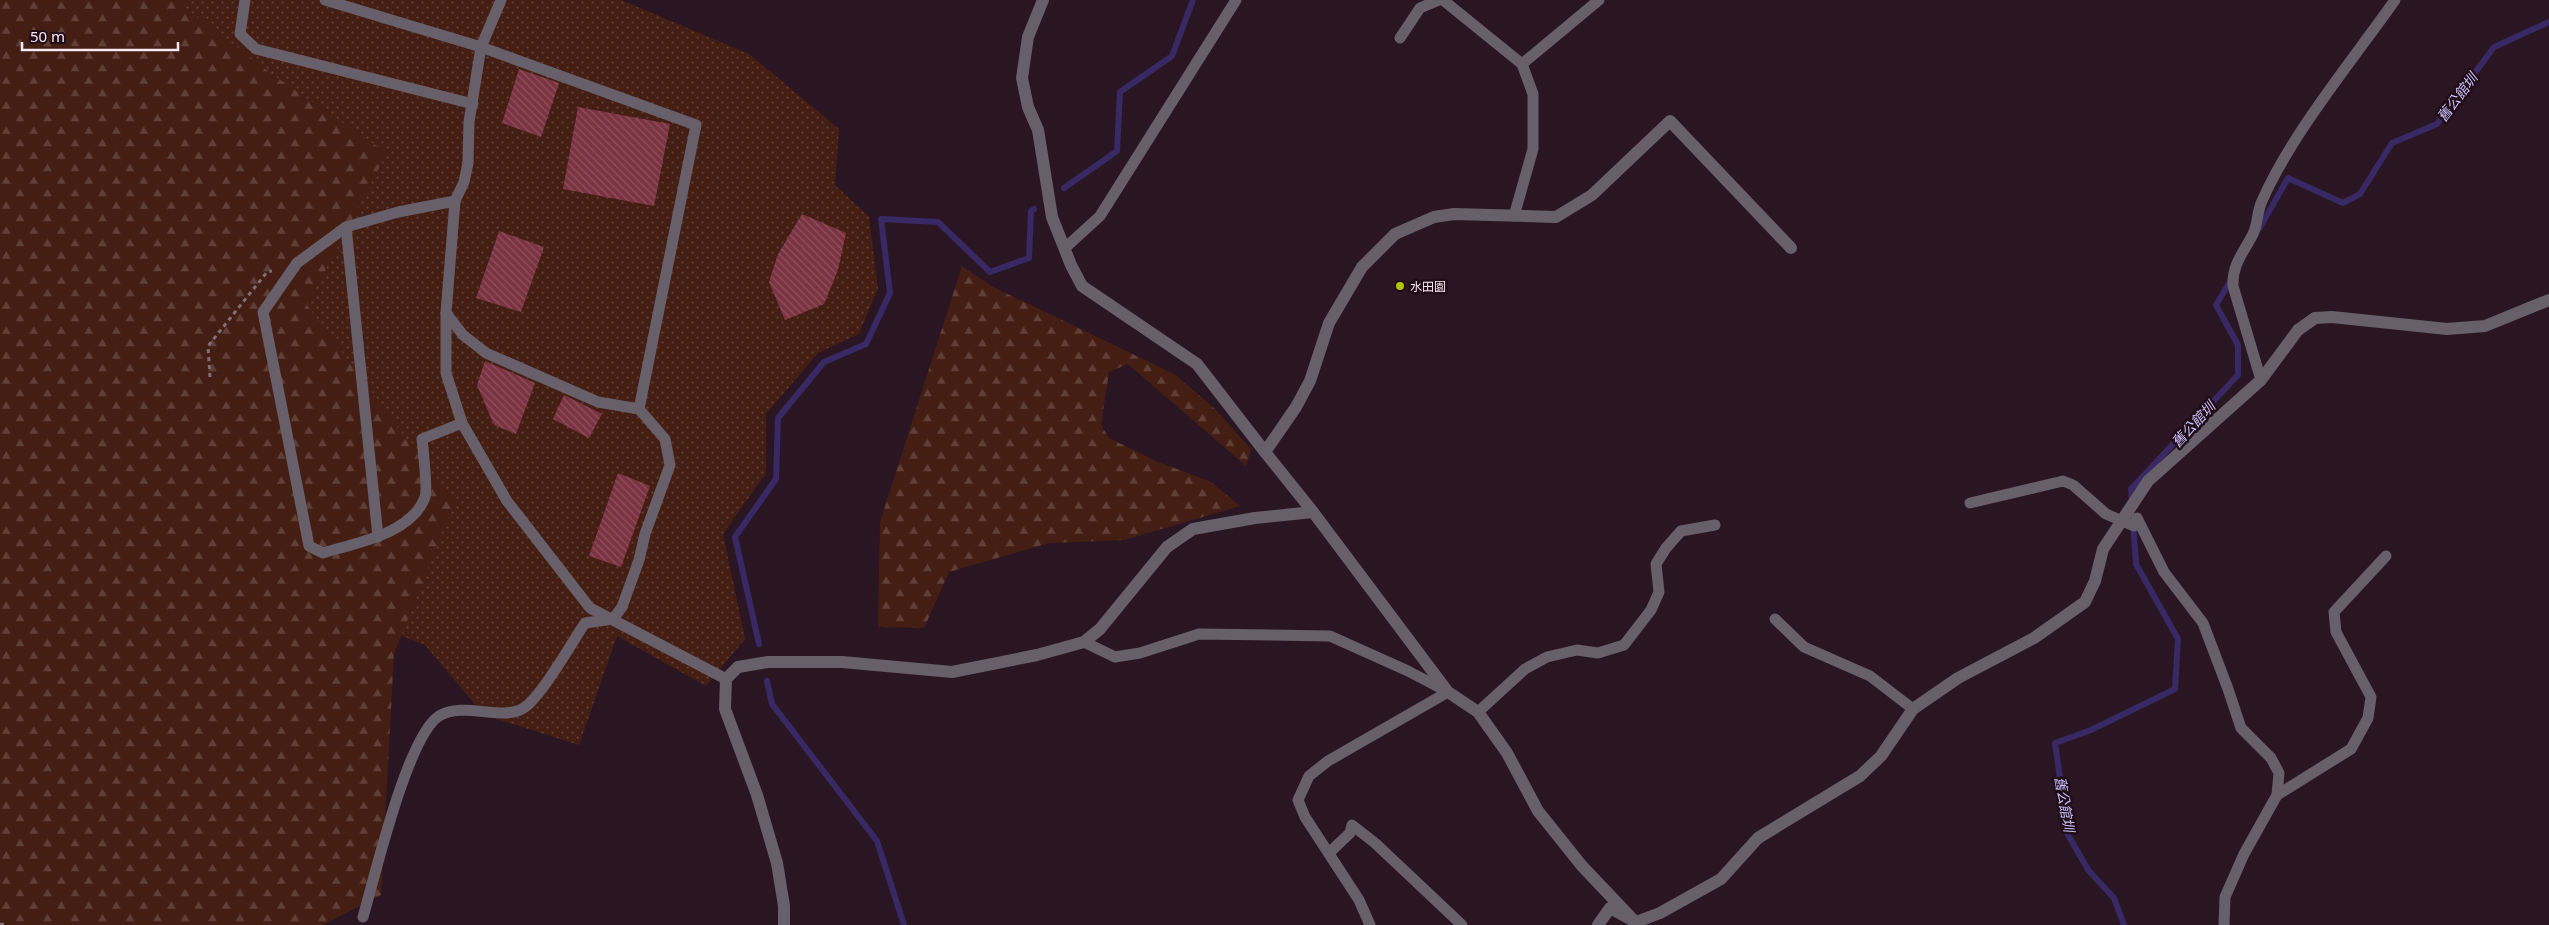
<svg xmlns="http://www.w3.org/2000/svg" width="2549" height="925" viewBox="0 0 2549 925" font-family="'Noto Sans','Noto Sans TC',sans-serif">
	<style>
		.grass { fill: url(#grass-dots) }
		.forest { fill: url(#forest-firs) }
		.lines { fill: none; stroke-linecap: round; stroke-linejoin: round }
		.stream { stroke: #382965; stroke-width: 6 }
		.building { fill: url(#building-back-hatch) }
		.path { stroke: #806e78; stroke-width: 3; stroke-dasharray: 4 4; stroke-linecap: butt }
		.service { stroke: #675f69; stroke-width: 11 }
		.minor { stroke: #675f69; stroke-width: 12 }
		.poi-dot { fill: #b1c500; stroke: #200d18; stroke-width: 2 }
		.labels { text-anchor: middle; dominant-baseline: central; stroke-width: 5; stroke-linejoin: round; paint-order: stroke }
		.poi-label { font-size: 12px; fill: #f8e9f1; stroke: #200d18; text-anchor: start }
		.water-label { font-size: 14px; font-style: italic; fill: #c7bff7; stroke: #200d18 }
	</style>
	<defs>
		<pattern id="grass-dots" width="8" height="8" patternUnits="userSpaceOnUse" patternTransform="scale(1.25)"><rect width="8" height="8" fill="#441e13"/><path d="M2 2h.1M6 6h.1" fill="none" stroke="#603f36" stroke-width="1.8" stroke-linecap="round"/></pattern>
		<pattern id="forest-firs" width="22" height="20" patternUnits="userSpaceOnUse" patternTransform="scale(1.25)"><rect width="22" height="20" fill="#441e13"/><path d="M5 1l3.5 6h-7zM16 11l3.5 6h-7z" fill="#603f36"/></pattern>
		<pattern id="building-back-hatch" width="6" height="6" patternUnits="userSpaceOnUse" patternTransform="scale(1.25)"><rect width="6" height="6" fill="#7b3341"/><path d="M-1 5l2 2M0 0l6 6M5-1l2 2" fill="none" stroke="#8e515d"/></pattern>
	</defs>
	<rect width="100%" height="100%" fill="#2a1622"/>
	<path class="grass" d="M 66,0 L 621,0 L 749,54 L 839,129 L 835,185 L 869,217 L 878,288 L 859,334 L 818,353 L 766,414 L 766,473 L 723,534 L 745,639 L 706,686 L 617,636 L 579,745 L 484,715 L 425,645 L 280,587 Z"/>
	<g class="forest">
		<path d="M 0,0 L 187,0 L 183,6 L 276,77 L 387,153 L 307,305 L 454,503 L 394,654 L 381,895 L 323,925 L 0,925 Z"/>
		<path d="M 962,266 L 993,287 L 1174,374 L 1214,408 L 1251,449 L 1246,466 L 1128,364 L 1109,372 L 1101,425 L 1109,438 L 1156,461 L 1211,482 L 1240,506 L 1124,540 L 1049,543 L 949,572 L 924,628 L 878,627 L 880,522 Z"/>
	</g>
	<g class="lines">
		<g class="stream">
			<path d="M 1064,188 L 1117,151 L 1120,92 L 1172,56 L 1193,0"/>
			<path d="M 2259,229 L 2288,178 L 2343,203 L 2360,194 L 2392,143 L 2437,124 L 2494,47 L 2549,22"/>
			<path d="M 2132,503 L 2131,489 L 2238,375 L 2238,345 L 2216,305 L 2231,280"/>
			<path d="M 759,644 L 735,537 L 776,479 L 778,418 L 824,362 L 866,344 L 890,293 L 881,219 L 938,222 L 990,272 L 1029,258 L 1031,211 L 1034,209"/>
			<path d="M 767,681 L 772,704 L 877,841 L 904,925"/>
			<path d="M 2124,925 L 2114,898 L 2089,871 L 2068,835 L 2055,743 L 2091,730 L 2175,689 L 2178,639 L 2136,564 L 2133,523"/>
		</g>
	</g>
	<g class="building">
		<path d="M 519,69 L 559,83 L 541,137 L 502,123 Z"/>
		<path d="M 578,107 L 670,124 L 654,206 L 563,189 Z"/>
		<path d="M 802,214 L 846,233 L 838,270 L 824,304 L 785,320 L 769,282 L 778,254 Z"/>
		<path d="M 499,231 L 544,247 L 521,312 L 476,298 Z"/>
		<path d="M 485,361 L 535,383 L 516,434 L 494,425 L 477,385 Z"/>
		<path d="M 564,395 L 602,414 L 589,438 L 553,419 Z"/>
		<path d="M 618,473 L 650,486 L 621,567 L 589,556 Z"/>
	</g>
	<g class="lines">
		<g class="path">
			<path d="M 210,377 L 208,346 L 267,272 L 272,271"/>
			<path d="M 0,924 L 7,925"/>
		</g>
		<g class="service">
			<path d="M 245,0 L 240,34 L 256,49 L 473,104"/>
			<path d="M 325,0 L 481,47 L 469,122 L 468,163 L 464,182 L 455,201 L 446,313 L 446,373 L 462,423 L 507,501 L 590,608 L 726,679"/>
			<path d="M 501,0 L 481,47 L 696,125 L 639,409"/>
			<path d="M 1443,0 L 1522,64"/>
			<path d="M 1400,38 L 1420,8 L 1439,0"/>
			<path d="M 455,201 L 398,212 L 346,227 L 297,263 L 263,312 L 309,546 L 323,553 C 355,543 412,534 425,497 C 428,490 423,450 422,439 L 462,423"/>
			<path d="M 1514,216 L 1533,149 L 1533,94 L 1522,64 L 1599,0"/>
			<path d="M 346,227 L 378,537"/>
			<path d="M 1065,248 L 1100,216 L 1236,0"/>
			<path d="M 2261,380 L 2233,286 C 2232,264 2244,252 2253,234 C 2258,224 2257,211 2262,201 C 2292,133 2352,61 2395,0"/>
			<path d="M 1970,503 L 2063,481 L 2073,485 L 2106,514 L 2134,526 L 2137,518 L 2164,572 L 2203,623 L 2228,689 L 2241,728 L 2271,758 L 2279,773 L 2277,795 L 2244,854 L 2225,897 L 2224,925"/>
			<path d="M 1775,619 L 1804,647 L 1870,676 L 1913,709"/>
			<path d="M 1084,642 L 1115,657 L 1140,653 L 1199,634 L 1330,636 L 1408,671 L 1448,692 L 1328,761 L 1309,776 L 1298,800 L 1305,817 L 1359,900 L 1370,925"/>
			<path d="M 1478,712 L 1525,669 L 1547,657 L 1577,650 L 1598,653 L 1624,645 L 1651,610 L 1659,592 L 1656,564 L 1666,548 L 1681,531 L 1715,525"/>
			<path d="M 2277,795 L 2351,749 L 2368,718 L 2371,697 L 2336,632 L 2334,612 L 2386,556"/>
			<path d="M 1329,853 L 1350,833 L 1352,825 L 1375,843 L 1462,925"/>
			<path d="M 363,917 C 375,876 407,737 439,716 C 463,701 500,721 522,709 C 539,701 572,642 585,623 L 613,619 L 622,607 L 639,560 L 645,534 L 670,465 L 665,439 L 639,409 L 598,402 L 486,353 L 463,335 L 446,313"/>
		</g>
		<g class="minor">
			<path d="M 1043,0 L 1028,37 L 1022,78 L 1028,107 L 1038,130 L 1052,217 L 1071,265 L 1082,286 L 1197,364 L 1265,452"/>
			<path d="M 784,925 L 784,906 L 777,863 L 757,795 L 725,709 L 726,679 L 738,667 L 768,662 L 842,662 L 952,672 L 1037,655 L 1084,642 L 1100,629 L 1167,547 L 1193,529 L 1255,518 L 1313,512"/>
			<path d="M 1598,925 L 1610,908 L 1636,922 L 1660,913 L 1721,879 L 1758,838 L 1860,776 L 1881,756 L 1913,709 L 1958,678 L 2034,638 L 2085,602 L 2095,581 L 2103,549 L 2148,481 L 2261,380 L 2298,330 L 2315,318 L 2332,317 L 2447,329 L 2485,326 L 2549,300"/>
			<path d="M 1638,925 L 1582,866 L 1538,811 L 1507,753 L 1478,712 L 1448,692 L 1313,512 L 1265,452 L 1296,407 L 1310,381 L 1329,323 L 1362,267 L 1395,234 L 1434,217 L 1454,214 L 1556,217 L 1592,195 L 1670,121 L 1791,248"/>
		</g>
	</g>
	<circle class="poi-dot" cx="1400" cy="286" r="5"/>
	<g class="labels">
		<g class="poi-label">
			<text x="1410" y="286">水田園</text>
		</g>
		<g class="water-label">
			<text transform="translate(2457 97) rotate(-53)">舊公館圳</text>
			<text transform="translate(2193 424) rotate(-47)">舊公館圳</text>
			<text transform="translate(2065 804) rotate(80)">舊公館圳</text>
		</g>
	</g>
	<path d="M22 42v8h156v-8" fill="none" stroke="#f8e9f1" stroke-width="2.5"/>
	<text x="30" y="42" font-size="15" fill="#f8e9f1" stroke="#200d18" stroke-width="4" paint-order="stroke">50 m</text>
</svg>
